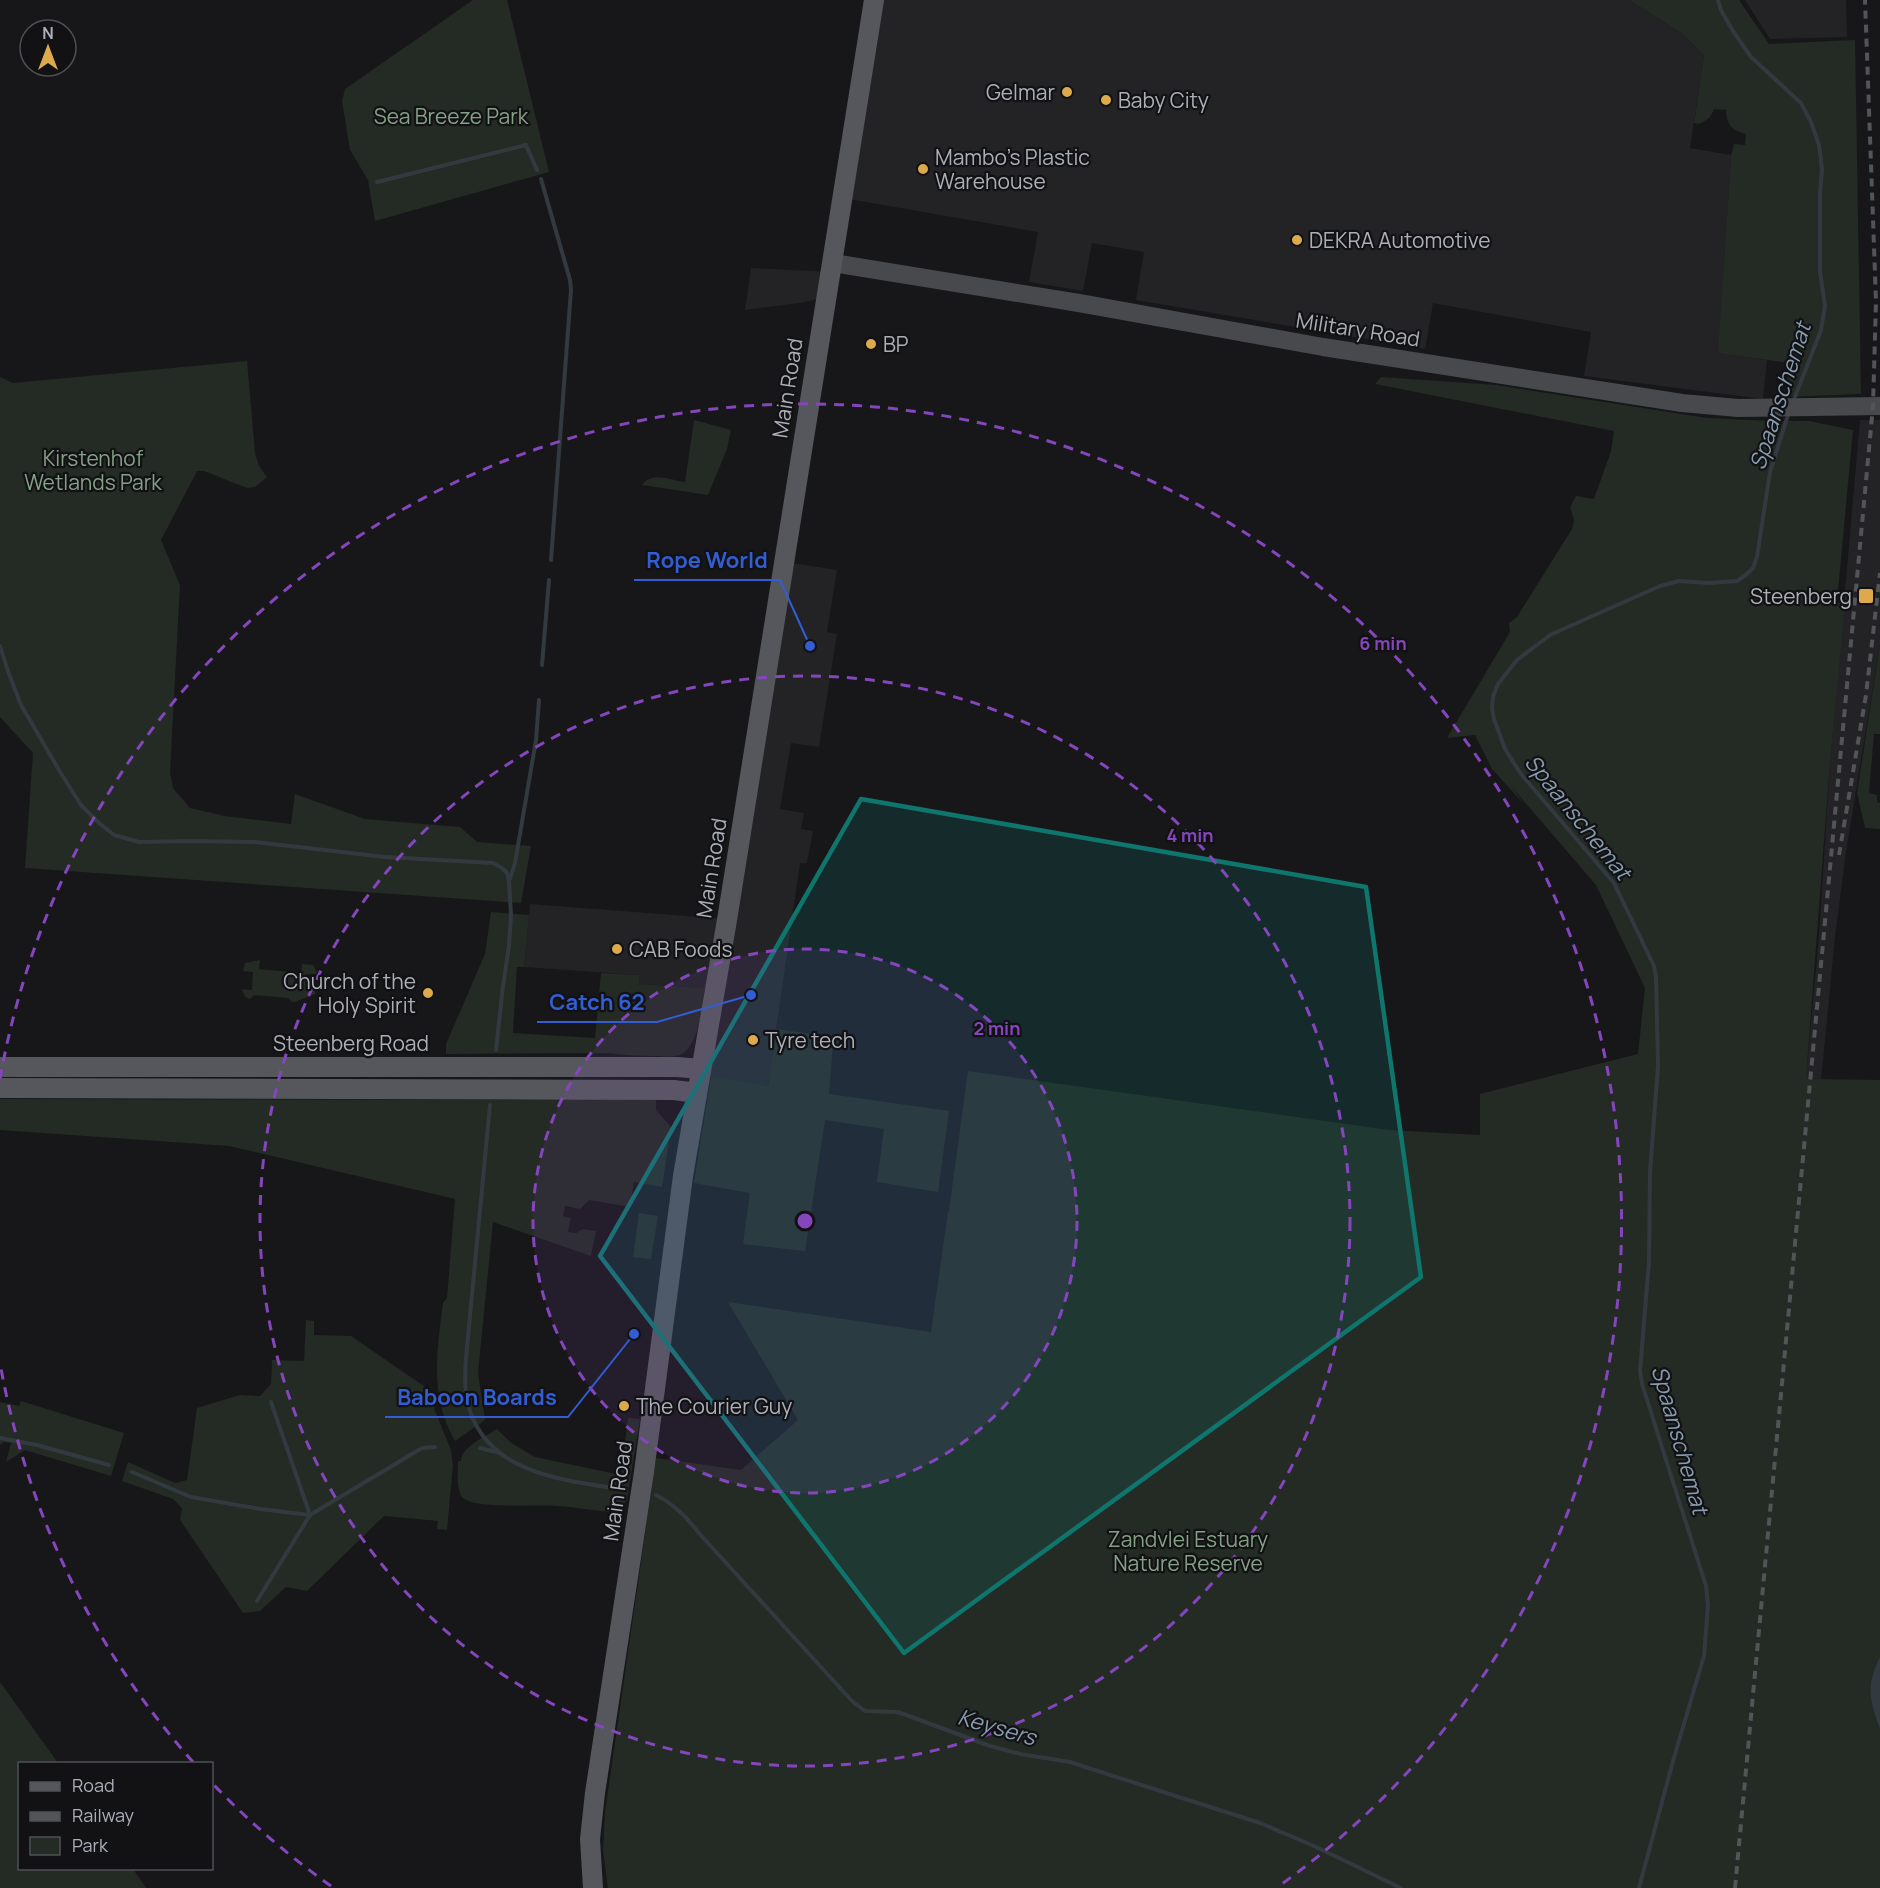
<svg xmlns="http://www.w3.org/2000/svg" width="1880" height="1888" viewBox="0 0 1880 1888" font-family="Manrope,sans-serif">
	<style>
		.built { fill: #232326 }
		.green { fill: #242a24 }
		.water { fill: #323a40 }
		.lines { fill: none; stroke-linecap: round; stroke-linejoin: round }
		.stream { stroke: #323a40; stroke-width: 4 }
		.secondary { stroke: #47494d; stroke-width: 18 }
		.primary { stroke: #55575c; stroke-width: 20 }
		.rail { stroke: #525458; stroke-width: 4; stroke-dasharray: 8 6; stroke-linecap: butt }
		.marked { fill: #0f766e; fill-opacity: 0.2; stroke: #0f766e; stroke-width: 4.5; stroke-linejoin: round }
		.ring { fill: none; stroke: #8546bd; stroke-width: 3; stroke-dasharray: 10 8 }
		.poi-dot { fill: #dca94c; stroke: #121214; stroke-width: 2 }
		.labels { text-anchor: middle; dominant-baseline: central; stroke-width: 4.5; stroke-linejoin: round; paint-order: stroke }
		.poi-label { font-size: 21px; fill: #abafb7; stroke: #121214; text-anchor: start }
		.park-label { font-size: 21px; fill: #84a085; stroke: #121214 }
		.street-label { font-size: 21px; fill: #abafb7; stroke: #121214 }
		.water-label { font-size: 22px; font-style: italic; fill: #869cae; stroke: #121214 }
		.centre { fill: #8546bd; stroke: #121214; stroke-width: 3 }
		.ring-label { font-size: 18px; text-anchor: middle; font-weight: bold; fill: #8546bd; stroke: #121214; stroke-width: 4.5; stroke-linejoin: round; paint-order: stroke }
		.leader { fill: none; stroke: #325dd3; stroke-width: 2 }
		.callout-dot { fill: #325dd3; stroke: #121214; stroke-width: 2 }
		.callout-label { font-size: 22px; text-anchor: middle; font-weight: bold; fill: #325dd3; stroke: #121214; stroke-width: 4.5; stroke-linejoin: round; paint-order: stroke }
	</style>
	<rect width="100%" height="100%" fill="#171719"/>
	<g class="built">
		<path d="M 874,0 L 1629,0 L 1683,34 L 1704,56 L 1690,148 L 1731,155 L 1719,353 L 1767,360 L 1763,399 L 1584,376 L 1591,332 L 1433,303 L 1425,349 L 1136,300 L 1144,252 L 1092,243 L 1083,291 L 1029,282 L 1038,232 L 843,198 Z"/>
		<path d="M 1745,0 L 1846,0 L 1847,37 L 1770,39 Z"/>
		<path d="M 751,268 L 831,272 L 827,297 L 800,303 L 745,310 Z"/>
		<path d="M 1860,420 L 1880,420 L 1880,644 L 1846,852 L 1835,937 L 1802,1277 L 1731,1888 L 1819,936 L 1830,762 Z"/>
		<path d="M 785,562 L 837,570 L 827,632 L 837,634 L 819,747 L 791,743 L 780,809 L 804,813 L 801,829 L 813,831 L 807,863 L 800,863 L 768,1086 L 700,1076 L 715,989 L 638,984 L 639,975 L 524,967 L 530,904 L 727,919 Z"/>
	</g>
	<g class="green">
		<path d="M 473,0 L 507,0 L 549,172 L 375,221 L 368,180 L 350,150 L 342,101 L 345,89 Z"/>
		<path d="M 1629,0 L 1739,0 L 1769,44 L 1855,40 L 1861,394 L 1785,397 L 1789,363 L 1718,353 L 1731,156 L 1734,144 L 1745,145 L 1746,134 C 1731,130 1727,125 1726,110 L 1714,109 C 1711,117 1708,120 1699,124 L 1694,123 L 1704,56 L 1683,34 Z"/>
		<path d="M 247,361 L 255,453 L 259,466 L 267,477 L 255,487 L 247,488 L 204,471 L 197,471 L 161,540 L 180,585 L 170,772 L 173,788 L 190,808 L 225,816 L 291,824 L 295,794 L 365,819 L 460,827 L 477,842 L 531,846 L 521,903 L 25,868 L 33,753 L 0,717 L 0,377 L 13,383 Z"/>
		<path d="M 1381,377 L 1496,385 L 1707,418 L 1770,421 L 1809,421 L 1853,430 L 1837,602 L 1845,604 L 1830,762 L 1806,1079 L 1880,1080 L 1880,1888 L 608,1888 L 603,1851 L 605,1812 L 656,1458 L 741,1470 L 798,1420 L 728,1302 L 931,1332 L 948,1212 L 949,1211 L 968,1071 L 1389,1130 L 1480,1135 L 1480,1094 L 1638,1054 L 1645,988 L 1596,885 L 1511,786 L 1525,805 L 1492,769 L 1475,735 L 1447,738 L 1510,632 L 1509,623 L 1517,617 L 1572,529 L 1574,520 L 1570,507 L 1576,496 L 1594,499 L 1611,451 L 1614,431 L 1375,384 Z"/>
		<path d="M 694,420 L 731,430 L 727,449 L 708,495 L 642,485 C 652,471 670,480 685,482 Z"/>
		<path d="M 1880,644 L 1880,734 L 1874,734 L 1869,793 L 1877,795 L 1877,802 L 1880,803 L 1880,829 L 1865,828 L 1857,793 Z"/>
		<path d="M 491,912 L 529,915 L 524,967 L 517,967 L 513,1033 L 595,1038 L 601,973 L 639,975 L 639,984 L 705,988 C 702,1006 699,1044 682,1054 C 674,1058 662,1056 654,1056 C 638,1056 623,1055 607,1053 L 446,1054 L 446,1044 L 485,954 Z"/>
		<path d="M 260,960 L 259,969 L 301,973 L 302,964 L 313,965 L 317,972 L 316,974 L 306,974 L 306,990 L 316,991 L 315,994 L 295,1002 L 292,1002 L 288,998 L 254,995 L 250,999 L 245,997 L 242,989 L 252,990 L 253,972 L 243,971 L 245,963 Z"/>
		<path d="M 776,1029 L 826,1036 L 833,1043 L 829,1094 L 949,1111 L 938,1192 L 877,1182 L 884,1129 L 825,1120 L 805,1251 L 743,1244 L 750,1193 L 694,1183 L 711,1077 L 768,1086 Z"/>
		<path d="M 656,1098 L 656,1110 L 671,1127 L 662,1187 L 634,1182 L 630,1207 L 589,1200 L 580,1209 L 565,1206 L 563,1216 L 571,1218 L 568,1232 L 576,1233 L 583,1229 L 596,1231 L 591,1256 L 493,1222 L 478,1373 L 485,1420 L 455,1441 C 429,1396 437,1351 443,1303 L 447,1298 L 455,1199 L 229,1146 L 0,1130 L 0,1099 L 507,1100 Z"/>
		<path d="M 639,1213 L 658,1216 L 651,1259 L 633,1257 Z"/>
		<path d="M 306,1320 L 314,1321 L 314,1335 L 351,1336 L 431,1391 L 435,1411 L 451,1450 L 453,1465 L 447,1530 L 437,1529 L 438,1521 L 384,1516 L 307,1591 L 286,1587 L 260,1611 L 243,1613 L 180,1520 L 182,1508 L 173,1499 L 122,1481 L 128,1462 L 175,1483 L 187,1480 L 197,1408 L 240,1395 L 260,1396 L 271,1384 L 272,1360 L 304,1361 Z"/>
		<path d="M 21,1401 L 124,1433 L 111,1476 L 25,1450 L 6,1462 L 11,1443 L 3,1442 L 2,1444 L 0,1444 L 0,1402 L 19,1406 Z"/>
		<path d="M 628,1418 L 640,1419 L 627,1499 C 624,1508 617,1511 608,1512 C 591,1510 574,1507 557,1506 C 539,1504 474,1510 462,1497 C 456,1489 458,1471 458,1461 L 461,1461 C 462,1446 485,1437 497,1429 L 510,1442 L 535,1457 L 621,1475 Z"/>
		<path d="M 0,1682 L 58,1763 L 20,1764 L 20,1868 L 133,1869 L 146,1888 L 0,1888 Z"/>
	</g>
	<path class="water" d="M 1880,1657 L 1880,1729 C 1869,1699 1866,1685 1880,1657 Z"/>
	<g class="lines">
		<g class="stream">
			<path d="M 1718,0 L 1721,10 L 1733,31 L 1751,57 L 1801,103 L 1811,122 L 1819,145 L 1822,169 L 1820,193 L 1820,271 L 1825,306 L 1821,330 L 1793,402"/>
			<path d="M 541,179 L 570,280 L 571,290 L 551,560"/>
			<path d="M 377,182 L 526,145 L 537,170"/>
			<path d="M 0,646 L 9,674 L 21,705 L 62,775 L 81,805 L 99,823 L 114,835 L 139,842 L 191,841 L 255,842 L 385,857 L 493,863 L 502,868 L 507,873 L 509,881 L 511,915 L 509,946 L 503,986 L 496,1050"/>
			<path d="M 542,665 L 549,580"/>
			<path d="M 510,879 L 515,863 L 536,740 L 539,700"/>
			<path d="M 490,1105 L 466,1358 C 465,1372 464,1386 467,1400 C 482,1472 560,1480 620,1489"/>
			<path d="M 271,1402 L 310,1515"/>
			<path d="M 0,1438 L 37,1445 L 109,1465"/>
			<path d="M 480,1448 L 500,1453"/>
			<path d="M 132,1472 L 191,1497 L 260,1509 L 310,1515"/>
			<path d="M 656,1495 C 674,1504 686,1516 698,1532 L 852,1701 L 865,1711 L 898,1712 L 990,1746 L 1020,1754 L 1070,1762 L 1260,1823 L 1314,1846 L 1401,1888"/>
			<path d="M 257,1601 L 310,1515 L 422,1448 L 435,1447"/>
			<path d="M 1639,1888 L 1673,1761 L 1704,1656 L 1708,1605 L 1706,1586 L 1642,1384 L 1640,1371 L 1649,1262 L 1650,1172 L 1658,1066 L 1656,977 L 1654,966 L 1614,883 L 1521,774 L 1505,749 L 1494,719 L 1492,708 L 1493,697 L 1498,684 L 1517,660 L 1550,635 L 1660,586 L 1679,581 L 1709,583 L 1737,581 L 1746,575 L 1753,568 L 1757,557 L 1770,472 L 1789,412"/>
		</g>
		<path class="secondary" d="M 833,263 L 1079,303 L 1323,347 L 1682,403 L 1738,408 L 1880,406"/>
		<g class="primary">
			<path d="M 0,1067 L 677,1067 L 701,1069"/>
			<path d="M 0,1088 L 674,1090 L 697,1093"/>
			<path d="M 593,1888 L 590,1839 L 595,1793 L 644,1472 L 683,1176 L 727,920 L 874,0"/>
		</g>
		<g class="rail">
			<path d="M 1839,855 L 1866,695 L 1880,573"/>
			<path d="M 1735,1888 L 1873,406 L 1876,301 L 1865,0"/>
		</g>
	</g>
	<path class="marked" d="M 861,799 L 1366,887 L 1421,1277 L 904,1653 L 600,1256 Z"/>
	<circle cx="805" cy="1221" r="272" fill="#8546bd" fill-opacity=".12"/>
	<g class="ring">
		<circle cx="805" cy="1221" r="272"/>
		<circle cx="805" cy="1221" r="545"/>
		<path d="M331 1886A817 817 0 0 1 212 1783M193 1762A817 817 0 0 1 0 1363M0 1079A817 817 0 1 1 1279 1886"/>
	</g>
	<g class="poi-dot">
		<circle cx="1067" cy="92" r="6"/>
		<circle cx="1106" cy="100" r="6"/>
		<circle cx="923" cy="169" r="6"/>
		<circle cx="1297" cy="240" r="6"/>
		<circle cx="871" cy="344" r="6"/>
		<rect x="1858" y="588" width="16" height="16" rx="3"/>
		<circle cx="617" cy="949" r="6"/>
		<circle cx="428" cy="993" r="6"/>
		<circle cx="753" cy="1040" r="6"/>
		<circle cx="624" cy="1406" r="6"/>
	</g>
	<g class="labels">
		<g class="poi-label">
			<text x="1055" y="92" text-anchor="end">Gelmar</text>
			<text x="1118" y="100">Baby City</text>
			<text x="935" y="157">Mambo's Plastic<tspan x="935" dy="24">Warehouse</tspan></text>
			<text x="1309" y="240">DEKRA Automotive</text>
			<text x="883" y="344">BP</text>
			<text x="1852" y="596" text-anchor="end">Steenberg</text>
			<text x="629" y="949">CAB Foods</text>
			<text x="416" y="981" text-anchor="end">Church of the<tspan x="416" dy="24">Holy Spirit</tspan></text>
			<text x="765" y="1040">Tyre tech</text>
			<text x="636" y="1406">The Courier Guy</text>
		</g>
		<g class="park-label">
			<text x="451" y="116">Sea Breeze Park</text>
			<text x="93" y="458">Kirstenhof<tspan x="93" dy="24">Wetlands Park</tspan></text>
			<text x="1188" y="1539">Zandvlei Estuary<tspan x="1188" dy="24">Nature Reserve</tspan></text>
		</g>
		<g class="street-label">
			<text transform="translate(1358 329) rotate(9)">Military Road</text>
			<text transform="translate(787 388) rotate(-81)">Main Road</text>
			<text transform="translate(711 868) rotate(-81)">Main Road</text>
			<text x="351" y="1043">Steenberg Road</text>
			<text transform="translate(617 1491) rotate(-82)">Main Road</text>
		</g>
		<g class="water-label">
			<text transform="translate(1780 396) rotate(-72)">Spaanschemat</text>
			<text transform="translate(1578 817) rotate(51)">Spaanschemat</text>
			<text transform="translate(1680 1440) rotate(74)">Spaanschemat</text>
			<text transform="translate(997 1727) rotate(16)">Keysers</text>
		</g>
	</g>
	<circle cx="805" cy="1221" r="9" class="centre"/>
	<g class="ring-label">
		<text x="1383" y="650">6 min</text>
		<text x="1190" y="842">4 min</text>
		<text x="997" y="1035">2 min</text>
	</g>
	<path class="leader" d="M810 646L780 580H634M751 995L657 1022H537M634 1334L568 1417H385"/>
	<g class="callout-dot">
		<circle cx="810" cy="646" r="6"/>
		<circle cx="751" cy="995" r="6"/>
		<circle cx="634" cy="1334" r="6"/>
	</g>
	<g class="callout-label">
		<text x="707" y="568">Rope World</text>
		<text x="597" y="1010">Catch 62</text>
		<text x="477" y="1405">Baboon Boards</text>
	</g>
	<rect x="18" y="1762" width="195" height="108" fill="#121214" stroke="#4f5155" stroke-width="1.5"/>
	<rect x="30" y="1782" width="30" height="9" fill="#55575c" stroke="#4f5155" stroke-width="1.5"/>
	<text x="72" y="1792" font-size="18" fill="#abafb7">Road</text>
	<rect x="30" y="1812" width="30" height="9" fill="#525458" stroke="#4f5155" stroke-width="1.5"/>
	<text x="72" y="1822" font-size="18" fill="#abafb7">Railway</text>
	<rect x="30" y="1837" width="30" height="18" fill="#242a24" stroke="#4f5155" stroke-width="1.5"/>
	<text x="72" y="1852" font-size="18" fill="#abafb7">Park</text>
	<g transform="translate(48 48)"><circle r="28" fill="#121214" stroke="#4f5155" stroke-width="1.5"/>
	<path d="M0-4.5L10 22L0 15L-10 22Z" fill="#dca94c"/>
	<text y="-9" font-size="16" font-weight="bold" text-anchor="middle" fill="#abafb7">N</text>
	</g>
</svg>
